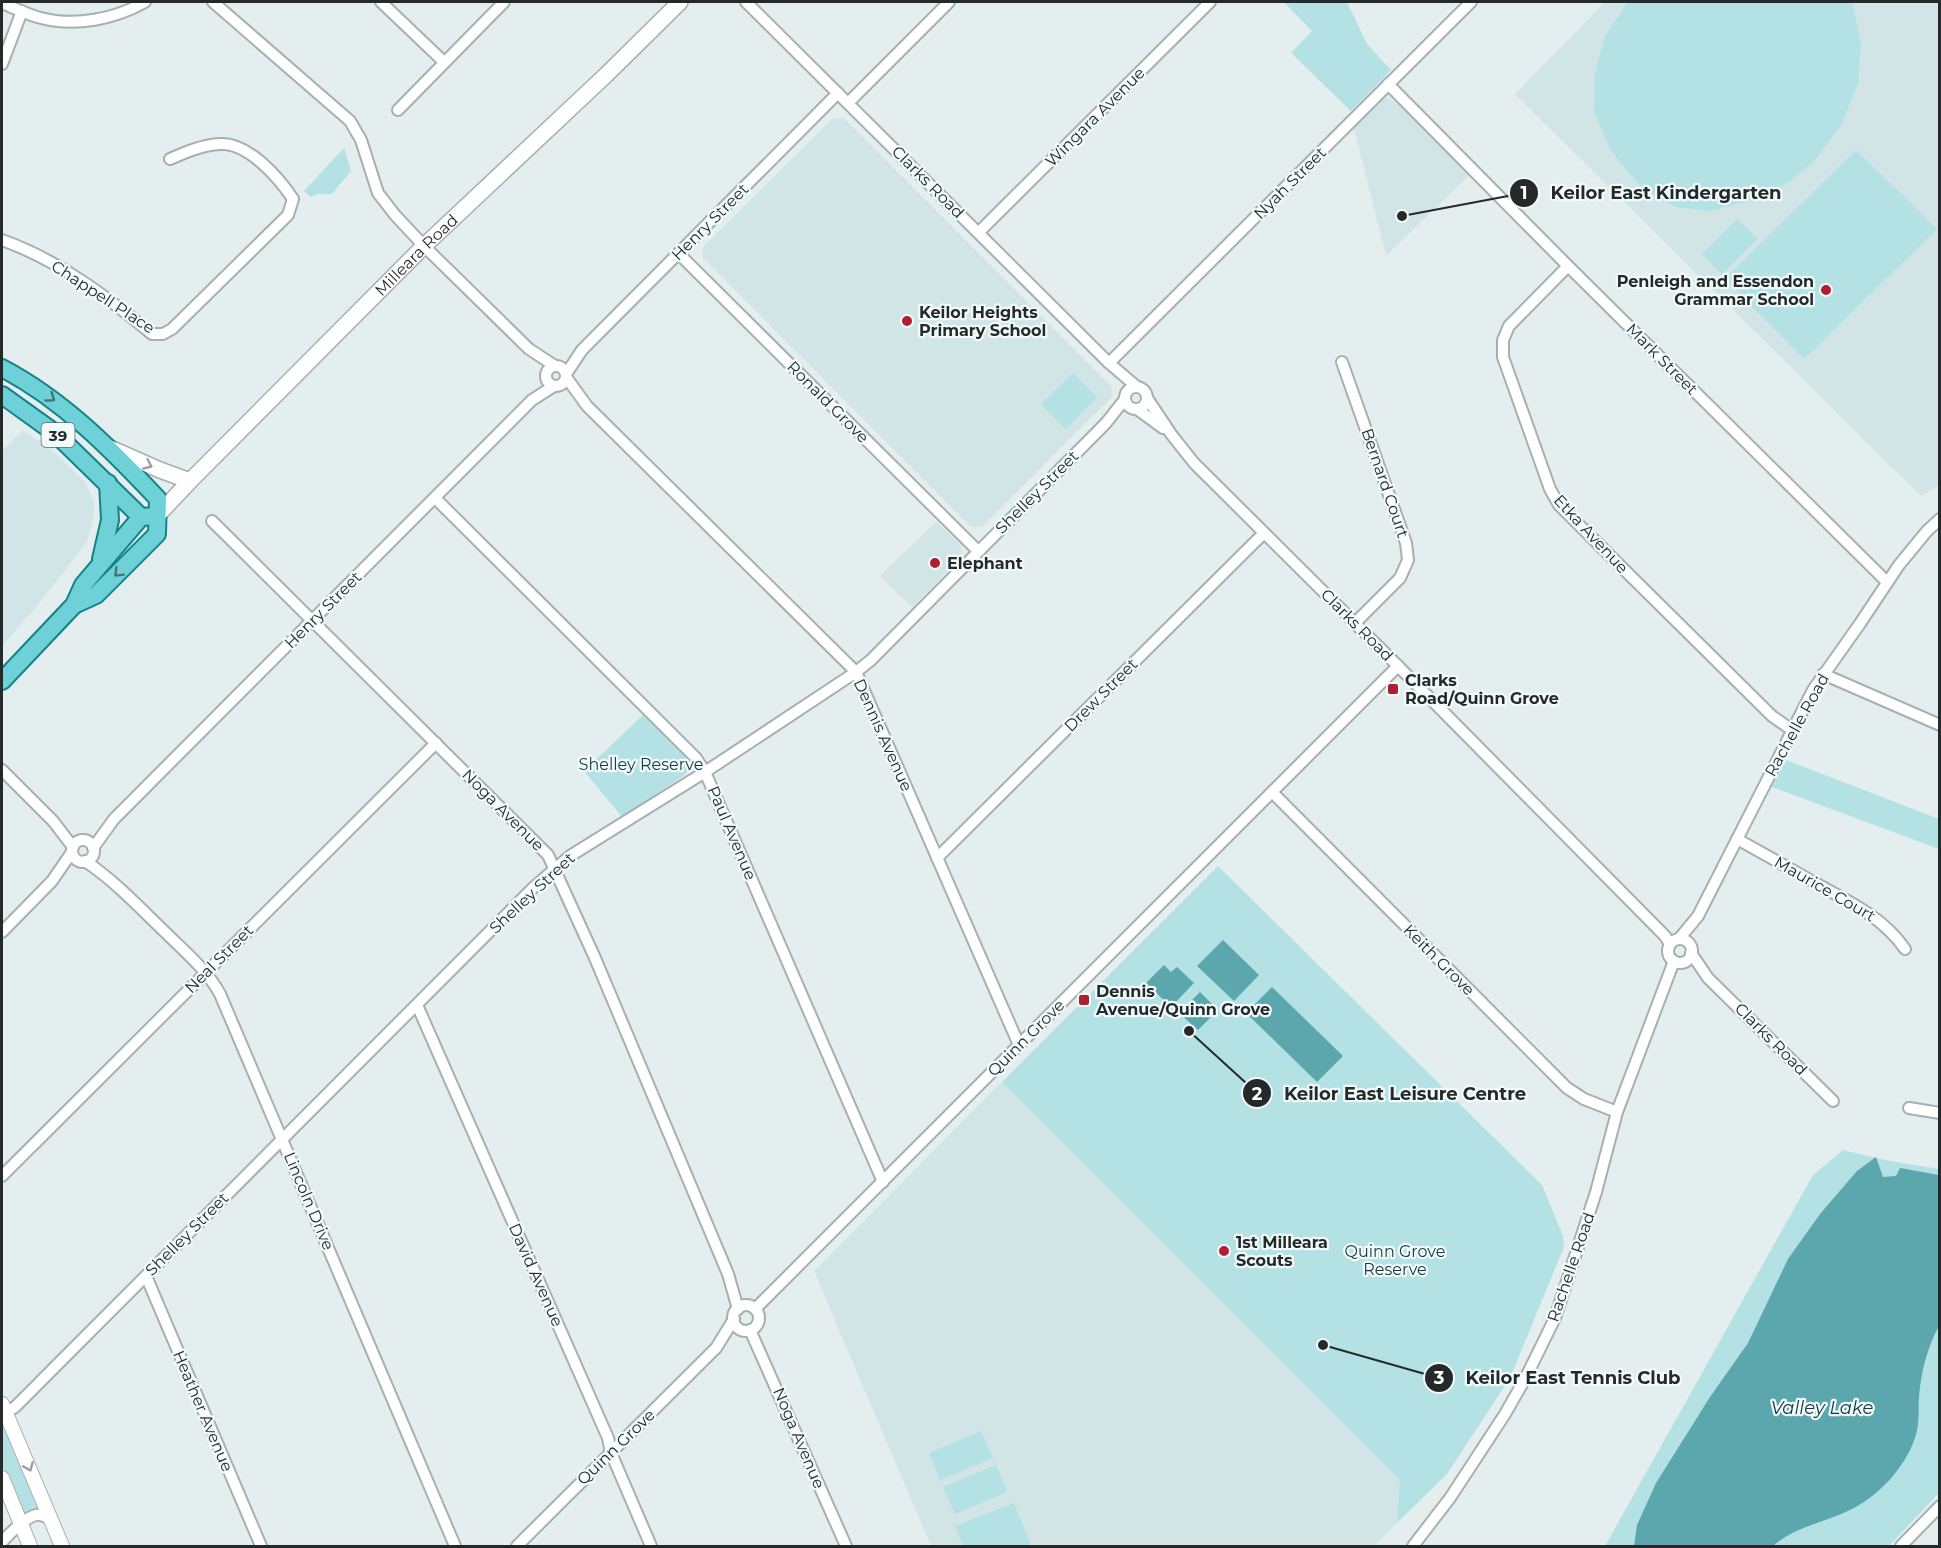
<svg xmlns="http://www.w3.org/2000/svg" width="1941" height="1548" viewBox="0 0 1941 1548" font-family="Montserrat,sans-serif">
	<style>
		.built { fill: #d1e4e6 }
		.green { fill: #b4e1e4 }
		.water { fill: #5ba7ad }
		.lines { fill: none; stroke-linecap: round; stroke-linejoin: round }
		.minor-casing { stroke: #a7b0b1; stroke-width: 14 }
		.tertiary-casing { stroke: #a7b0b1; stroke-width: 16 }
		.secondary-casing { stroke: #a7b0b1; stroke-width: 18 }
		.primary-casing { stroke: #148289; stroke-width: 20 }
		.minor { stroke: #fff; stroke-width: 10 }
		.tertiary { stroke: #fff; stroke-width: 14 }
		.secondary { stroke: #fff; stroke-width: 15 }
		.primary { stroke: #6dd1d7; stroke-width: 16 }
		.oneway { stroke: #457577 }
		.oneway2 { stroke: #9d9f9f }
		.poi-dot { fill: #b11e2f; stroke: #f1fbfc; stroke-width: 2 }
		.labels { text-anchor: middle; dominant-baseline: central; stroke-width: 4.5; stroke-linejoin: round; paint-order: stroke }
		.shield { fill: #f1fbfc; stroke: #626868; stroke-width: 1.5 }
		.shield-label { font-size: 15px; font-weight: bold; fill: #252929 }
		.street-label { font-size: 16px; fill: #252929; stroke: #f1fbfc }
		.poi-label { font-size: 16px; font-weight: bold; fill: #252929; stroke: #f1fbfc; text-anchor: start }
		.park-label { font-size: 16px; fill: #153a3d; stroke: #f1fbfc }
		.water-label { font-size: 18px; font-style: italic; fill: #113739; stroke: #f1fbfc }
		.leader { fill: none; stroke: #252929; stroke-width: 2 }
		.callout-dot { fill: #252929; stroke: #f1fbfc; stroke-width: 2 }
		.mark-label { font-size: 18px; text-anchor: middle; font-weight: bold; fill: #fff }
		.callout-label { font-size: 18px; text-anchor: middle; font-weight: bold; fill: #252929; stroke: #f1fbfc; stroke-width: 4.5; stroke-linejoin: round; paint-order: stroke }
	</style>
	<rect width="100%" height="100%" fill="#e4eeef"/>
	<g class="built">
		<path d="M 1605,2 L 1939,2 L 1939,486 L 1921,496 L 1515,94 Z"/>
		<path d="M 1387,98 L 1398,104 L 1469,175 L 1386,256 L 1354,128 L 1377,103 Z"/>
		<path d="M 843,117 L 1111,386 L 1112,397 L 982,527 L 971,527 L 702,257 L 704,246 L 832,119 Z"/>
		<path d="M 23,430 L 54,452 L 85,482 L 94,502 L 94,515 L 87,542 L 36,607 L 2,646 L 2,451 Z"/>
		<path d="M 936,522 L 961,545 L 962,556 L 912,607 L 880,576 Z"/>
		<path d="M 1002,1082 L 1401,1480 L 1397,1523 L 1374,1546 L 931,1546 L 814,1271 Z"/>
	</g>
	<g class="green">
		<path d="M 1284,2 L 1347,2 L 1367,44 L 1391,70 L 1351,111 L 1291,53 L 1312,31 Z"/>
		<path d="M 1628,2 L 1852,2 L 1861,44 L 1858,83 L 1841,125 L 1815,160 L 1785,185 L 1746,202 L 1709,211 L 1676,207 L 1642,188 L 1612,152 L 1594,112 L 1595,74 L 1605,36 Z"/>
		<path d="M 344,148 L 351,171 L 332,194 L 318,194 L 311,197 L 304,191 Z"/>
		<path d="M 1856,150 L 1937,229 L 1804,359 L 1725,279 Z"/>
		<path d="M 1737,219 L 1758,239 L 1722,275 L 1702,254 Z"/>
		<path d="M 1073,373 L 1097,397 L 1066,429 L 1041,404 Z"/>
		<path d="M 643,715 L 686,758 C 690,765 689,771 683,776 L 622,817 L 584,771 Z"/>
		<path d="M 1786,760 L 1939,819 L 1939,849 L 1772,787 Z"/>
		<path d="M 1218,866 L 1542,1185 L 1563,1236 L 1564,1247 L 1510,1378 L 1447,1474 L 1397,1523 L 1400,1480 L 1002,1082 Z"/>
		<path d="M 1843,1150 L 1885,1160 L 1939,1169 L 1939,1493 L 1889,1546 L 1605,1546 L 1813,1175 Z"/>
		<path d="M 7,1426 L 40,1508 L 22,1516 L 2,1466 L 2,1428 Z"/>
		<path d="M 981,1431 L 993,1458 L 940,1480 L 929,1453 Z"/>
		<path d="M 996,1465 L 1007,1492 L 955,1514 L 943,1487 Z"/>
		<path d="M 1014,1503 L 1031,1546 L 963,1546 L 955,1526 Z"/>
	</g>
	<g class="water">
		<path d="M 1223,940 L 1259,975 L 1234,1001 L 1197,966 Z"/>
		<path d="M 1164,965 L 1171,972 L 1177,967 L 1194,983 L 1171,1007 L 1146,983 Z"/>
		<path d="M 1272,987 L 1343,1056 L 1317,1082 L 1246,1013 Z"/>
		<path d="M 1200,992 L 1218,1010 L 1198,1030 L 1179,1013 Z"/>
		<path d="M 1876,1157 L 1883,1177 L 1896,1176 L 1900,1168 L 1939,1175 L 1939,1326 C 1927,1348 1921,1372 1919,1397 C 1918,1411 1920,1424 1915,1438 C 1905,1468 1877,1498 1848,1511 C 1822,1523 1795,1527 1773,1546 L 1634,1546 L 1637,1525 L 1656,1483 L 1710,1397 L 1748,1343 L 1788,1259 L 1820,1214 L 1857,1171 Z"/>
	</g>
	<g class="lines">
		<defs>
			<g id="minor">
				<path d="M 213,2 L 350,121 L 361,140 L 378,193 L 395,215 L 424,246 L 529,349 L 555,366"/>
				<path d="M 381,2 L 444,62"/>
				<path d="M 746,2 L 1109,363 L 1137,387"/>
				<path d="M 2,3 C 14,8 28,15 41,18 C 75,27 115,19 145,2"/>
				<path d="M 2,64 L 22,11"/>
				<path d="M 1388,84 L 1568,266 L 1887,582"/>
				<path d="M 848,103 L 949,2"/>
				<path d="M 398,110 L 504,2"/>
				<path d="M 979,232 L 1210,2"/>
				<path d="M 2,240 C 58,260 106,296 152,334 L 163,334 L 172,329 L 288,215 L 293,199 C 279,178 248,142 220,144 C 202,145 186,152 170,159"/>
				<path d="M 679,254 L 978,551"/>
				<path d="M 1568,266 L 1509,326 L 1503,340 L 1503,357 L 1550,489 L 1559,505 L 1570,516 L 1772,716 L 1792,730"/>
				<path d="M 1342,362 L 1406,543 L 1408,560 L 1400,578 L 1355,623"/>
				<path d="M 1109,363 L 1471,2"/>
				<circle cx="556" cy="376" r="10"/>
				<path d="M 566,374 L 582,350 L 838,93"/>
				<path d="M 566,377 L 587,406 L 856,672 L 1019,1045"/>
				<circle cx="1136" cy="398" r="11"/>
				<path d="M 1147,398 L 1171,434 L 1194,463 L 1398,666 L 1665,936 L 1670,944"/>
				<path d="M 1137,409 L 1163,428"/>
				<path d="M 435,498 L 696,758 L 705,772 L 883,1182"/>
				<path d="M 212,521 L 548,855 L 595,958 L 728,1274 L 738,1309"/>
				<path d="M 1823,674 L 1940,725"/>
				<path d="M 2,770 L 53,821 L 73,847"/>
				<path d="M 1272,792 L 1567,1088 L 1584,1099 L 1617,1112"/>
				<path d="M 1737,839 C 1764,854 1789,868 1815,883 C 1848,901 1883,917 1905,949"/>
				<circle cx="83" cy="851" r="11"/>
				<path d="M 93,848 L 114,819 L 532,400 L 554,386"/>
				<path d="M 937,858 L 1264,533"/>
				<path d="M 85,861 C 115,881 139,907 165,932 C 185,952 207,970 220,994 L 455,1546"/>
				<path d="M 2,932 L 52,881 L 72,852"/>
				<path d="M 1679,939 L 1698,916 L 1813,690 L 1859,625 L 1899,565 L 1927,531 L 1940,519"/>
				<circle cx="1680" cy="951" r="12"/>
				<path d="M 1691,953 L 1708,978 L 1833,1101"/>
				<path d="M 417,1005 L 608,1438 L 611,1453 L 651,1546"/>
				<path d="M 1909,1108 L 1940,1113"/>
				<path d="M 2,1176 L 436,743"/>
				<path d="M 146,1276 L 261,1546"/>
				<circle cx="746" cy="1318" r="13"/>
				<path d="M 755,1309 L 1398,666"/>
				<path d="M 750,1330 L 846,1546"/>
				<path d="M 2,1415 L 15,1407 L 534,887 L 570,856 L 705,772 L 856,672 L 871,660 L 1106,423 L 1125,399"/>
				<path d="M 2,1542 C 9,1534 26,1517 36,1515 C 41,1514 46,1517 50,1519"/>
				<path d="M 517,1546 L 716,1348 L 734,1319"/>
				<path d="M 1413,1546 L 1450,1498 L 1505,1414 L 1525,1379 L 1555,1318 L 1596,1192 L 1617,1112 L 1674,961"/>
				<path d="M 1901,1546 L 1940,1506"/>
			</g>
			<g id="tertiary">
				<path d="M 2,1404 L 62,1546"/>
				<path d="M 2,1478 L 30,1546"/>
			</g>
			<g id="secondary">
				<path d="M 110,448 L 160,470 L 190,481"/>
				<path id="s1" d="M 157,516 L 190,481 L 424,246 L 606,75 L 680,2"/>
			</g>
			<g id="primary">
				<path d="M 2,368 C 63,400 111,449 158,499 L 157,534 L 96,595 L 74,605"/>
				<path d="M 2,395 L 55,433 L 141,517"/>
				<path d="M 101,559 L 110,520 L 108,483"/>
				<path d="M 2,681 L 74,605 L 83,585 L 141,517 L 157,516"/>
			</g>
		</defs>
		<use href="#minor" class="minor-casing"/>
		<use href="#tertiary" class="tertiary-casing"/>
		<use href="#secondary" class="secondary-casing"/>
		<use href="#primary" class="primary-casing"/>
		<use href="#minor" class="minor"/>
		<use href="#tertiary" class="tertiary"/>
		<use href="#secondary" class="secondary"/>
		<use href="#primary" class="primary"/>
	</g>
	<defs><path id="oneway-chevron" d="M-2-3.5L2.5 0L-2 3.5" fill="none" stroke-width="1.6" stroke-linecap="round" stroke-linejoin="round" transform="scale(1.5)"/></defs>
	<g class="oneway">
		<use href="#oneway-chevron" transform="translate(51 398) rotate(36)"/>
		<use href="#oneway-chevron" transform="translate(118 573) rotate(135)"/>
	</g>
	<g class="oneway2">
		<use href="#oneway-chevron" transform="translate(148 465) rotate(24)"/>
		<use href="#oneway-chevron" transform="translate(29 1467) rotate(67)"/>
	</g>
	<g class="poi-dot">
		<circle cx="1826" cy="290" r="6"/>
		<circle cx="907" cy="321" r="6"/>
		<circle cx="935" cy="563" r="6"/>
		<rect x="1387" y="683" width="12" height="12" rx="3"/>
		<rect x="1078" y="994" width="12" height="12" rx="3"/>
		<circle cx="1224" cy="1251" r="6"/>
	</g>
	<g class="labels">
		<rect class="shield" x="41.5" y="423" width="33" height="24" rx="4.5"/>
		<g class="shield-label">
			<text x="58" y="435">39</text>
		</g>
		<g class="street-label">
			<text transform="translate(1095 117) rotate(-45)">Wingara Avenue</text>
			<text transform="translate(928 182) rotate(45)">Clarks Road</text>
			<text transform="translate(1290 183) rotate(-45)">Nyah Street</text>
			<text transform="translate(710 222) rotate(-45)">Henry Street</text>
			<text stroke="none"><textPath href="#s1" startOffset="368">Milleara Road</textPath></text>
			<text transform="translate(103 297) rotate(33)">Chappell Place</text>
			<text transform="translate(1662 359) rotate(45)">Mark Street</text>
			<text transform="translate(828 402) rotate(45)">Ronald Grove</text>
			<text transform="translate(1385 483) rotate(71)">Bernard Court</text>
			<text transform="translate(1037 492) rotate(-45)">Shelley Street</text>
			<text transform="translate(1591 534) rotate(47)">Etka Avenue</text>
			<text transform="translate(323 610) rotate(-45)">Henry Street</text>
			<text transform="translate(1357 625) rotate(45)">Clarks Road</text>
			<text transform="translate(1101 695) rotate(-45)">Drew Street</text>
			<text transform="translate(1797 725) rotate(-61)">Rachelle Road</text>
			<text transform="translate(883 735) rotate(66)">Dennis Avenue</text>
			<text transform="translate(503 810) rotate(45)">Noga Avenue</text>
			<text transform="translate(732 833) rotate(67)">Paul Avenue</text>
			<text transform="translate(1825 889) rotate(30)">Maurice Court</text>
			<text transform="translate(532 893) rotate(-43)">Shelley Street</text>
			<text transform="translate(219 959) rotate(-45)">Neal Street</text>
			<text transform="translate(1439 960) rotate(45)">Keith Grove</text>
			<text transform="translate(1026 1038) rotate(-45)">Quinn Grove</text>
			<text transform="translate(1771 1039) rotate(45)">Clarks Road</text>
			<text transform="translate(309 1201) rotate(67)">Lincoln Drive</text>
			<text transform="translate(187 1234) rotate(-45)">Shelley Street</text>
			<text transform="translate(1571 1267) rotate(-71)">Rachelle Road</text>
			<text transform="translate(536 1275) rotate(66)">David Avenue</text>
			<text transform="translate(203 1411) rotate(67)">Heather Avenue</text>
			<text transform="translate(799 1438) rotate(67)">Noga Avenue</text>
			<text transform="translate(616 1447) rotate(-44)">Quinn Grove</text>
		</g>
		<g class="poi-label">
			<text x="1814" y="281" text-anchor="end">Penleigh and Essendon<tspan x="1814" dy="18">Grammar School</tspan></text>
			<text x="919" y="312">Keilor Heights<tspan x="919" dy="18">Primary School</tspan></text>
			<text x="947" y="563">Elephant</text>
			<text x="1405" y="680">Clarks<tspan x="1405" dy="18">Road/Quinn Grove</tspan></text>
			<text x="1096" y="991">Dennis<tspan x="1096" dy="18">Avenue/Quinn Grove</tspan></text>
			<text x="1236" y="1242">1st Milleara<tspan x="1236" dy="18">Scouts</tspan></text>
		</g>
		<g class="park-label">
			<text x="641" y="764">Shelley Reserve</text>
			<text x="1395" y="1251">Quinn Grove<tspan x="1395" dy="18">Reserve</tspan></text>
		</g>
		<g class="water-label">
			<text x="1822" y="1408">Valley Lake</text>
		</g>
	</g>
	<path class="leader" d="M1402 216L1524 193M1189 1031L1257 1093M1323 1345L1439 1378"/>
	<g class="callout-dot">
		<circle cx="1402" cy="216" r="6"/>
		<circle cx="1189" cy="1031" r="6"/>
		<circle cx="1323" cy="1345" r="6"/>
		<circle cx="1524" cy="193" r="15"/>
		<circle cx="1257" cy="1093" r="15"/>
		<circle cx="1439" cy="1378" r="15"/>
	</g>
	<g class="mark-label">
		<text x="1524" y="199">1</text>
		<text x="1257" y="1100">2</text>
		<text x="1439" y="1384">3</text>
	</g>
	<g class="callout-label">
		<text x="1666" y="199">Keilor East Kindergarten</text>
		<text x="1405" y="1100">Keilor East Leisure Centre</text>
		<text x="1573" y="1384">Keilor East Tennis Club</text>
	</g>
	<rect width="1941" height="1548" fill="none" stroke="#252929" stroke-width="6"/>
</svg>
